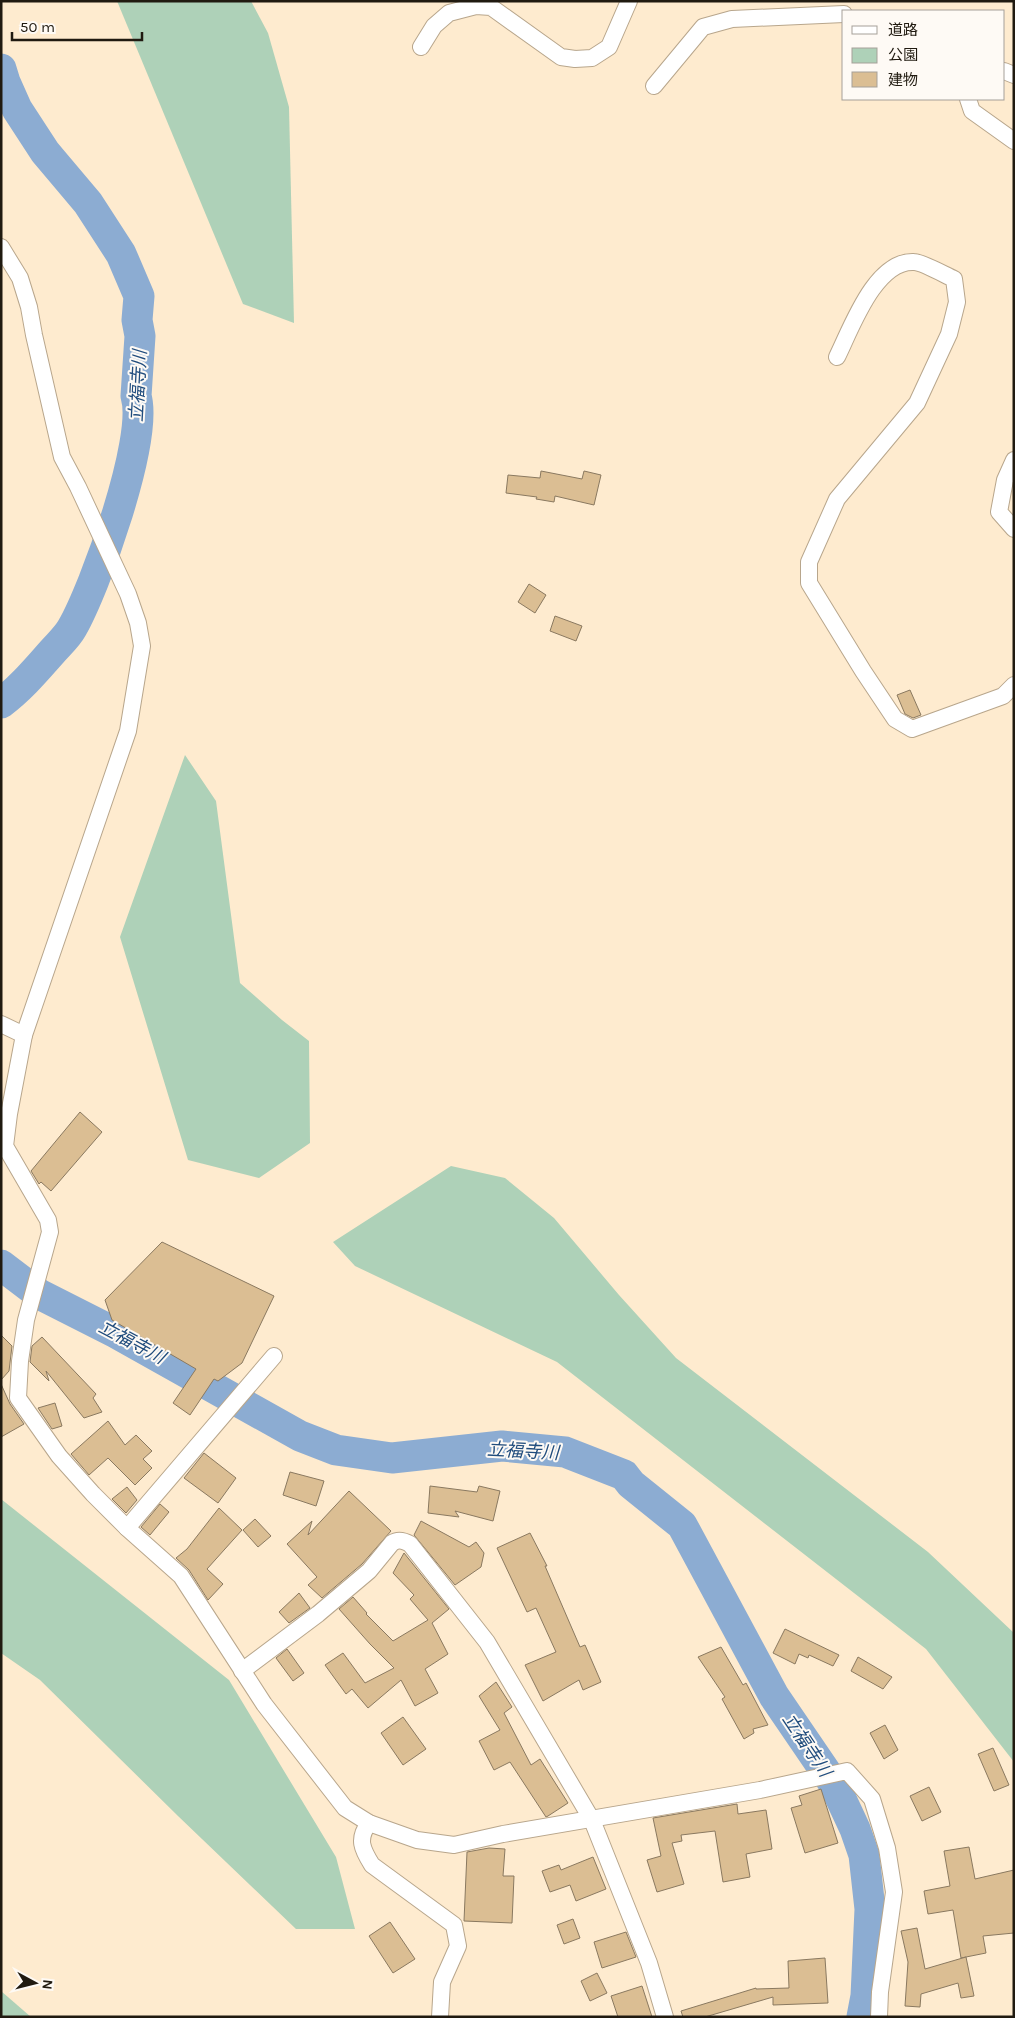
<svg xmlns="http://www.w3.org/2000/svg" width="1015" height="2018" viewBox="0 0 1015 2018" font-family="Karla,'Noto Sans JP',sans-serif">
	<style>
		.green { fill: #aed1b8 }
		.lines { fill: none; stroke-linecap: round; stroke-linejoin: round }
		.river { stroke: #8cacd2; stroke-width: 31 }
		.building { fill: #dbbe93; stroke: #8a7960 }
		.street-casing { stroke: #b8a68c; stroke-width: 18 }
		.street { stroke: #fff; stroke-width: 16 }
		.labels { text-anchor: middle; dominant-baseline: central; stroke-width: 4; stroke-linejoin: round; paint-order: stroke }
		.water-label { font-size: 18px; font-style: italic; fill: #204c7d; stroke: #fefaf5 }
	</style>
	<rect width="100%" height="100%" fill="#feebcf"/>
	<g class="green">
		<path d="M 117,1 L 251,1 L 268,33 L 289,107 L 294,323 L 243,304 Z"/>
		<path d="M 185,755 L 216,801 L 240,983 L 282,1020 L 309,1041 L 310,1143 L 259,1178 L 188,1160 L 120,937 Z"/>
		<path d="M 451,1166 L 505,1178 L 554,1218 L 619,1295 L 676,1358 L 928,1552 L 1014,1633 L 1014,1762 L 926,1649 L 557,1362 L 355,1266 L 333,1242 Z"/>
		<path d="M 1,1499 L 229,1680 L 336,1857 L 355,1929 L 296,1929 L 178,1816 L 40,1680 L 1,1653 Z"/>
		<path d="M 1,1991 L 31,2017 L 1,2017 Z"/>
	</g>
	<g class="lines">
		<g class="river">
			<path d="M 1,69 L 5,82 L 17,109 L 45,152 L 88,203 L 121,254 L 139,296 L 137,320 L 140,336 L 136,396 C 149,439 95,588 72,628 C 67,637 59,644 52,652 C 36,670 21,688 1,703"/>
			<path d="M 1,1265 L 39,1294 L 116,1333 L 300,1436 L 336,1450 L 392,1458 L 502,1446 L 565,1452 L 624,1475 L 631,1484 L 682,1525 L 774,1696 L 834,1784 L 855,1829 L 864,1855 L 870,1909 L 866,1996 L 862,2017"/>
		</g>
	</g>
	<g class="building">
		<path d="M 541,471 L 582,479 L 584,471 L 601,475 L 594,505 L 555,496 L 554,502 L 536,499 L 537,497 L 506,493 L 508,475 L 540,478 Z"/>
		<path d="M 529,584 L 546,595 L 535,613 L 518,602 Z"/>
		<path d="M 555,616 L 582,626 L 576,641 L 550,631 Z"/>
		<path d="M 910,690 L 921,715 L 913,718 L 905,714 L 897,695 Z"/>
		<path d="M 80,1112 L 102,1132 L 51,1191 L 41,1182 L 39,1184 L 31,1171 Z"/>
		<path d="M 162,1242 L 274,1296 L 242,1363 L 218,1381 L 214,1379 L 190,1415 L 173,1403 L 196,1369 L 112,1320 L 105,1300 Z"/>
		<path d="M 1,1335 L 12,1346 L 9,1371 L 1,1380 Z"/>
		<path d="M 42,1337 L 96,1394 L 93,1398 L 102,1412 L 84,1418 L 46,1371 L 49,1381 L 30,1362 L 32,1346 Z"/>
		<path d="M 1,1384 L 10,1404 L 24,1424 L 1,1437 Z"/>
		<path d="M 55,1403 L 62,1426 L 52,1429 L 38,1408 Z"/>
		<path d="M 108,1421 L 125,1445 L 136,1435 L 152,1451 L 143,1459 L 152,1468 L 135,1485 L 108,1458 L 89,1475 L 71,1454 Z"/>
		<path d="M 204,1453 L 236,1478 L 218,1503 L 184,1478 Z"/>
		<path d="M 290,1472 L 324,1481 L 316,1506 L 283,1495 Z"/>
		<path d="M 430,1486 L 477,1492 L 479,1486 L 500,1491 L 493,1521 L 455,1511 L 459,1517 L 428,1513 Z"/>
		<path d="M 127,1487 L 137,1500 L 126,1513 L 112,1499 Z"/>
		<path d="M 349,1491 L 391,1531 L 362,1564 L 322,1598 L 308,1585 L 317,1577 L 287,1544 L 312,1521 L 308,1535 Z"/>
		<path d="M 160,1504 L 169,1512 L 150,1535 L 141,1527 Z"/>
		<path d="M 219,1508 L 242,1530 L 207,1569 L 223,1584 L 208,1600 L 189,1570 L 176,1558 L 187,1549 Z"/>
		<path d="M 255,1519 L 271,1536 L 258,1547 L 243,1530 Z"/>
		<path d="M 421,1521 L 469,1547 L 476,1542 L 484,1553 L 481,1567 L 455,1585 L 414,1535 Z"/>
		<path d="M 530,1533 L 547,1566 L 545,1566 L 580,1647 L 585,1645 L 601,1682 L 583,1690 L 579,1680 L 543,1701 L 525,1665 L 556,1652 L 536,1608 L 527,1612 L 497,1548 Z"/>
		<path d="M 404,1553 L 449,1609 L 432,1623 L 448,1654 L 425,1669 L 438,1693 L 415,1706 L 401,1680 L 368,1708 L 352,1689 L 346,1694 L 325,1665 L 343,1653 L 365,1683 L 394,1668 L 370,1644 L 339,1609 L 353,1597 L 367,1613 L 366,1614 L 393,1641 L 428,1620 L 410,1599 L 414,1595 L 393,1573 Z"/>
		<path d="M 299,1593 L 310,1608 L 289,1623 L 279,1612 Z"/>
		<path d="M 785,1629 L 839,1655 L 833,1666 L 809,1655 L 808,1658 L 799,1654 L 795,1664 L 773,1653 Z"/>
		<path d="M 721,1647 L 743,1685 L 746,1683 L 768,1725 L 753,1729 L 754,1733 L 744,1739 L 722,1699 L 725,1697 L 698,1657 Z"/>
		<path d="M 287,1649 L 304,1673 L 293,1681 L 276,1658 Z"/>
		<path d="M 858,1657 L 892,1677 L 883,1689 L 851,1671 Z"/>
		<path d="M 496,1682 L 512,1707 L 504,1713 L 531,1765 L 540,1759 L 568,1803 L 548,1816 L 546,1817 L 510,1762 L 494,1770 L 479,1741 L 500,1730 L 479,1696 Z"/>
		<path d="M 403,1717 L 426,1749 L 403,1765 L 381,1733 Z"/>
		<path d="M 885,1725 L 898,1750 L 884,1759 L 870,1733 Z"/>
		<path d="M 993,1748 L 1009,1785 L 994,1791 L 978,1754 Z"/>
		<path d="M 929,1787 L 941,1812 L 922,1821 L 910,1796 Z"/>
		<path d="M 821,1789 L 838,1843 L 805,1853 L 791,1808 L 802,1805 L 799,1796 Z"/>
		<path d="M 737,1804 L 738,1814 L 766,1810 L 772,1849 L 746,1854 L 750,1877 L 723,1882 L 715,1831 L 681,1835 L 682,1841 L 672,1843 L 684,1884 L 657,1892 L 647,1860 L 661,1856 L 653,1818 Z"/>
		<path d="M 969,1847 L 975,1879 L 1014,1870 L 1014,1933 L 983,1936 L 986,1953 L 961,1958 L 953,1910 L 928,1914 L 924,1891 L 950,1886 L 944,1851 Z"/>
		<path d="M 489,1848 L 505,1849 L 503,1876 L 514,1876 L 512,1923 L 464,1921 L 467,1852 Z"/>
		<path d="M 593,1857 L 606,1889 L 576,1901 L 570,1885 L 550,1892 L 542,1871 L 559,1865 L 561,1870 Z"/>
		<path d="M 573,1919 L 580,1938 L 564,1944 L 557,1925 Z"/>
		<path d="M 390,1922 L 415,1959 L 393,1973 L 369,1936 Z"/>
		<path d="M 917,1928 L 925,1969 L 966,1957 L 974,1996 L 961,1998 L 958,1983 L 921,1994 L 920,2007 L 905,2006 L 908,1962 L 901,1931 Z"/>
		<path d="M 626,1932 L 636,1957 L 602,1968 L 594,1942 Z"/>
		<path d="M 825,1958 L 828,2003 L 773,2005 L 773,1997 L 705,2017 L 683,2017 L 681,2011 L 756,1988 L 756,1989 L 789,1988 L 788,1961 Z"/>
		<path d="M 597,1973 L 607,1993 L 590,2001 L 581,1981 Z"/>
		<path d="M 642,1986 L 652,2017 L 618,2017 L 611,1996 Z"/>
	</g>
	<g class="lines">
		<defs>
			<g id="street">
				<path d="M 421,47 L 434,26 L 449,13 L 476,6 L 491,7 L 561,57 L 575,59 L 592,58 L 609,47 L 629,1"/>
				<path d="M 1004,71 L 1014,75"/>
				<path d="M 654,86 L 703,27 L 732,19 L 844,14"/>
				<path d="M 968,99 L 972,111 L 1014,141"/>
				<path d="M 1,247 L 20,278 L 29,307 L 34,335 L 62,457 L 78,487 L 128,594 L 138,623 L 142,646 L 128,731 L 24,1035 L 9,1114 L 5,1146 L 48,1220 L 50,1232 L 26,1320 L 20,1361 L 18,1398 L 59,1456 L 93,1494 L 127,1528 L 181,1576 L 264,1704 L 345,1808 L 369,1823 L 417,1840 L 454,1845 L 503,1834 L 760,1790 L 847,1771 L 872,1799 L 887,1848 L 894,1892 L 880,1992 L 879,2017"/>
				<path d="M 837,357 C 851,329 875,260 914,262 C 922,262 945,275 954,279 L 957,302 L 949,334 L 917,403 L 837,499 L 809,562 L 809,583 L 863,671 L 895,719 L 912,729 L 1003,696 L 1014,685"/>
				<path d="M 1014,460 L 1005,480 L 999,512 L 1014,529"/>
				<path d="M 1,1024 L 24,1035"/>
				<path d="M 127,1528 L 274,1356"/>
				<path d="M 242,1671 L 318,1614 L 369,1571 L 392,1543 C 398,1539 403,1540 410,1544 L 487,1642 L 592,1820 L 649,1963 L 665,2017"/>
				<path d="M 369,1823 C 357,1839 362,1849 372,1865 L 454,1925 L 458,1946 L 442,1982 L 440,2017"/>
			</g>
		</defs>
		<use href="#street" class="street-casing"/>
		<use href="#street" class="street"/>
	</g>
	<g class="labels">
		<g class="water-label">
			<text transform="translate(138 386) rotate(-87)">立福寺川</text>
			<text transform="translate(132 1342) rotate(28)">立福寺川</text>
			<text transform="translate(523 1451) rotate(3)">立福寺川</text>
			<text transform="translate(807 1745) rotate(56)">立福寺川</text>
		</g>
	</g>
	<rect width="1015" height="2018" fill="none" stroke="#201a10" stroke-width="5"/>
	<rect x="842" y="10" width="162" height="90" fill="#fefaf5" stroke="#a5a099"/>
	<rect x="852" y="26" width="25" height="8" fill="#ffffff" stroke="#a5a099"/>
	<text x="888" y="35" font-size="15" fill="#201a10">道路</text>
	<rect x="852" y="48" width="25" height="15" fill="#aed1b8" stroke="#a5a099"/>
	<text x="888" y="60" font-size="15" fill="#201a10">公園</text>
	<rect x="852" y="72" width="25" height="15" fill="#dbbe93" stroke="#a5a099"/>
	<text x="888" y="85" font-size="15" fill="#201a10">建物</text>
	<g transform="translate(35 1983) rotate(97)" stroke="#fefaf5" stroke-width="4" paint-order="stroke">
	<path d="M0-4L9 19L0 12L-9 19Z" fill="#201a10"/>
	<text y="-8" font-size="14" font-weight="bold" text-anchor="middle" fill="#201a10">N</text>
	</g>
	<path d="M12 32v8h130v-8" fill="none" stroke="#201a10" stroke-width="2.5"/>
	<text x="20" y="32" font-size="15" fill="#201a10" stroke="#fefaf5" stroke-width="4" paint-order="stroke">50 m</text>
</svg>
